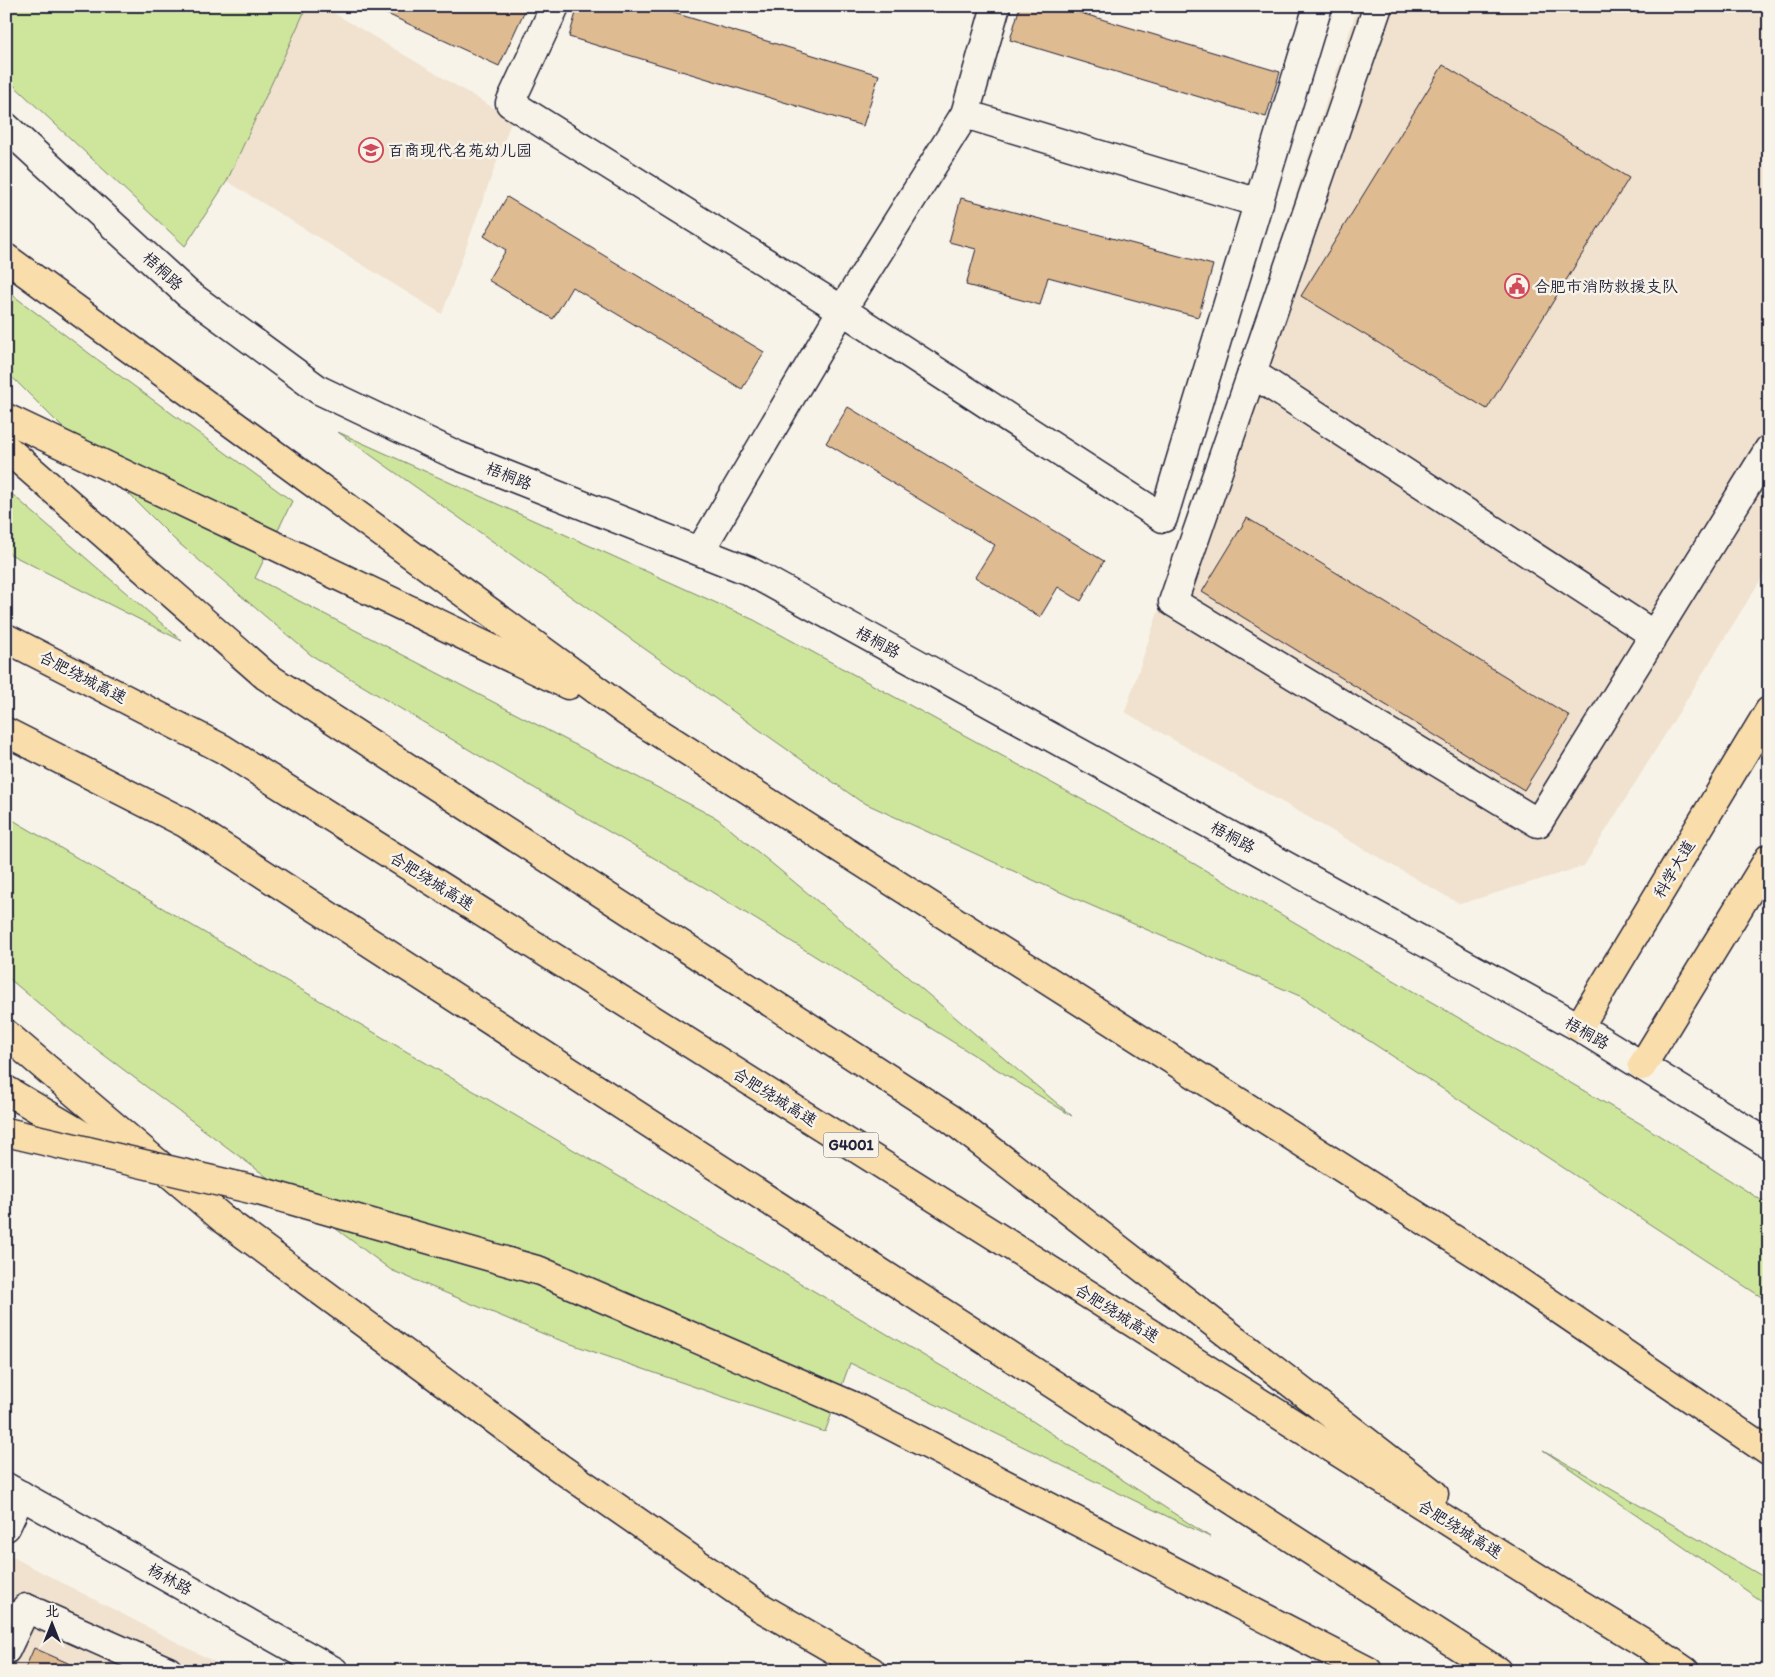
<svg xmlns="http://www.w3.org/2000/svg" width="1775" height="1677" viewBox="0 0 1775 1677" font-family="Itim,'LXGW WenKai TC',sans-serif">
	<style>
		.built { fill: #f0e2ce }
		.green { fill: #cee69c; stroke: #78846c }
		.building { fill: #dfbb91; stroke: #22223b }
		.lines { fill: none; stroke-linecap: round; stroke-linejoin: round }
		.minor-casing { stroke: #22223b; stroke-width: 31 }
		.major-casing { stroke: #22223b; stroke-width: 31 }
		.highway-casing { stroke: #22223b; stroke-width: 31 }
		.minor { stroke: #f7f3e8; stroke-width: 28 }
		.major { stroke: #f9ddab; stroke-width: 28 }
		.highway { stroke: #f9ddab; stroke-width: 28 }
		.highway-bridge-casing { stroke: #22223b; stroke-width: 31; stroke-linecap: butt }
		.highway-bridge { stroke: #f9ddab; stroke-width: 28 }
		.labels { text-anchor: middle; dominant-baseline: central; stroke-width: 5; stroke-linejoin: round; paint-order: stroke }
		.shield { fill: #f7f3e8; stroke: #62616f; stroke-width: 1 }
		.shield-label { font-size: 15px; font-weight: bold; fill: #22223b }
		.poi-label { font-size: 16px; fill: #22223b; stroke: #f7f3e8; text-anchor: start }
		.street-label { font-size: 16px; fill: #22223b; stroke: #f7f3e8 }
	</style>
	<rect width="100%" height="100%" fill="#f7f3e8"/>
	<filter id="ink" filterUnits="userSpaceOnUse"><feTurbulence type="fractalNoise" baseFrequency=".02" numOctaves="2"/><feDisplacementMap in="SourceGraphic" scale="10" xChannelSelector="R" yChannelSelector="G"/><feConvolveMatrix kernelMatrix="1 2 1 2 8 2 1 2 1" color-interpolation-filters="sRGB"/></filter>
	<g filter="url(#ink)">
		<g class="built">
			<path d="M 307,6 L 322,6 L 512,119 L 442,314 L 227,181 Z"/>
			<path d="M 1358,6 L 1769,6 L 1769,566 L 1584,866 L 1460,904 L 1125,712 Z"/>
			<path d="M 6,1553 L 22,1562 L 232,1671 L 6,1671 Z"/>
		</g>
		<g class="green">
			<path d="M 6,6 L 307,6 L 227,181 L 185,246 L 6,78 Z"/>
			<path d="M 6,290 L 94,357 L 292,501 L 255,578 L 718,819 L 839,919 L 1072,1116 L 707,889 L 483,758 L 311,655 L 175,540 L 6,371 Z"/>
			<path d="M 338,432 L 754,620 L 1112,816 L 1641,1124 L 1769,1205 L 1769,1302 L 1302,997 L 1044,885 L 860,801 Z"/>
			<path d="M 6,489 L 182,641 L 6,552 Z"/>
			<path d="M 6,816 L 1011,1407 L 1210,1537 L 850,1363 L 825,1432 L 551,1337 L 391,1270 L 68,1028 L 6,976 Z"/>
			<path d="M 1543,1450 L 1769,1580 L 1769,1606 Z"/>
		</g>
		<g class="building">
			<path d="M 370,6 L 516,6 L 525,10 L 499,66 Z"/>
			<path d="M 578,6 L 651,6 L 879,75 L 863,126 L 569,37 Z"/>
			<path d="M 1020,6 L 1057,6 L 1280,72 L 1266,117 L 1010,40 Z"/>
			<path d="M 1443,65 L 1629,178 L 1487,409 L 1301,296 Z"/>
			<path d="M 507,197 L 764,352 L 742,389 L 572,287 L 553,319 L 488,280 L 506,250 L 484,236 Z"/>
			<path d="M 961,198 L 1213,265 L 1198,317 L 1048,277 L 1040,305 L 966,285 L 976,249 L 949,242 Z"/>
			<path d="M 848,407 L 1104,561 L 1081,601 L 1058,587 L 1040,617 L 975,577 L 995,545 L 826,443 Z"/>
			<path d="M 1247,518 L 1570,716 L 1524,790 L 1202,592 Z"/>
			<path d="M 34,1648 L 86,1671 L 24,1671 Z"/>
		</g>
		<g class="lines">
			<defs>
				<g id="minor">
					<path d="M 555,6 L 510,103 L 842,310 L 965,114 L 996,6"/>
					<path d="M 965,114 L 1259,203"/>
					<path d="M 6,127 L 187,293 L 319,390 L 456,455 L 749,571 L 1579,1027 L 1769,1144"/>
					<path d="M 1252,373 L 1378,6"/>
					<path d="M 700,551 L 842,310 L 1163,518 L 1318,6"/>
					<path d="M 1654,635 L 1252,373 L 1173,602 L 1538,823 L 1769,449"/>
					<path d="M 6,1487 L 334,1671"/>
					<path d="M 6,1527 L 21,1495"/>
					<path d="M 6,1650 L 26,1608 L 168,1671"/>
				</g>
				<g id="major">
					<path d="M 1579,1027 L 1769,711"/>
					<path d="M 1642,1066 L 1769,858"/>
				</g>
				<g id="highway">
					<path d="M 6,258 L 628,713 L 1485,1259 L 1769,1452"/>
					<path d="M 6,418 L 568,685"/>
					<path d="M 6,448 L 266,676 L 951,1119 L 1434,1494"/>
					<path d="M 6,638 L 223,749 L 1562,1593 L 1644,1643 L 1685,1671"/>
					<path d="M 6,732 L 185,823 L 1497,1671"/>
					<path d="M 6,1034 L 222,1218 L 560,1468 L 760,1607 L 871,1671"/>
					<path d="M 6,1090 L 116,1155"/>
					<path d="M 853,1406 L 1368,1671"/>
				</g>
			</defs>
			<use href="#minor" class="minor-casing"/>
			<use href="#major" class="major-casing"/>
			<use href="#highway" class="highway-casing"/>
			<use href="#minor" class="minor"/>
			<use href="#major" class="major"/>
			<use href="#highway" class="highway"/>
			<defs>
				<path id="highway-bridge" d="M 6,1132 L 259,1191 L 540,1271 L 853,1406"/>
			</defs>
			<use href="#highway-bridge" class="highway-bridge-casing"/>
			<use href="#highway-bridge" class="highway-bridge"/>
		</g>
	</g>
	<defs>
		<symbol id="school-ring" viewBox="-11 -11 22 22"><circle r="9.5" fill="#f7f3e8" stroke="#d1495b" stroke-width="1.5"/><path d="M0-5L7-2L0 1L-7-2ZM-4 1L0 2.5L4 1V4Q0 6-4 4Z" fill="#d1495b"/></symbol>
		<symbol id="civic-ring" viewBox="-11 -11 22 22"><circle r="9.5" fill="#f7f3e8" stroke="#d1495b" stroke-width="1.5"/><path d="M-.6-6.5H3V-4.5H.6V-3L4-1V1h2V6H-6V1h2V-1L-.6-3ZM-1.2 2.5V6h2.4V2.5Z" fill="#d1495b"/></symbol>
	</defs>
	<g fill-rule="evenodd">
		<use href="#school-ring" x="357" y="136" width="28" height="28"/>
		<use href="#civic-ring" x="1503" y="272" width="28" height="28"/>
	</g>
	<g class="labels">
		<rect class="shield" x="823.5" y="1132.5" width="55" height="25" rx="4"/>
		<g class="shield-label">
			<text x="851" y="1145">G4001</text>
		</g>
		<g class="poi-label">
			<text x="388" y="150">百商现代名苑幼儿园</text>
			<text x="1534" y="286">合肥市消防救援支队</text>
		</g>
		<g class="street-label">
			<text transform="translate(163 271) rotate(43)">梧桐路</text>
			<text transform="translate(509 476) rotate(22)">梧桐路</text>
			<text transform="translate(878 642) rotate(29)">梧桐路</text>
			<text transform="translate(83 677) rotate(27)">合肥绕城高速</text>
			<text transform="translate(1233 837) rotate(29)">梧桐路</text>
			<text transform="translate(1674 869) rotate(-59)">科学大道</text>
			<text transform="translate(432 881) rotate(32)">合肥绕城高速</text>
			<text transform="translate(1587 1033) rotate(30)">梧桐路</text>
			<text transform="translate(775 1097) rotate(32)">合肥绕城高速</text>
			<text transform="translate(1117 1313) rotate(32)">合肥绕城高速</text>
			<text transform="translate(1460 1529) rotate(32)">合肥绕城高速</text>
			<text transform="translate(170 1579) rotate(29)">杨林路</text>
		</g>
	</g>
	<rect width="1775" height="1677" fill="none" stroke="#f7f3e8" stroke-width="25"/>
	<rect x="12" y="12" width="1750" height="1652" fill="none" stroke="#22223b" stroke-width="2" filter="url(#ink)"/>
	<g transform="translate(52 1624)" stroke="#f7f3e8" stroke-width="4" paint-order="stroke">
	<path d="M0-4L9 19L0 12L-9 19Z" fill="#22223b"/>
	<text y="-8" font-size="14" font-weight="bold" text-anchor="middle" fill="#22223b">北</text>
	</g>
</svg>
